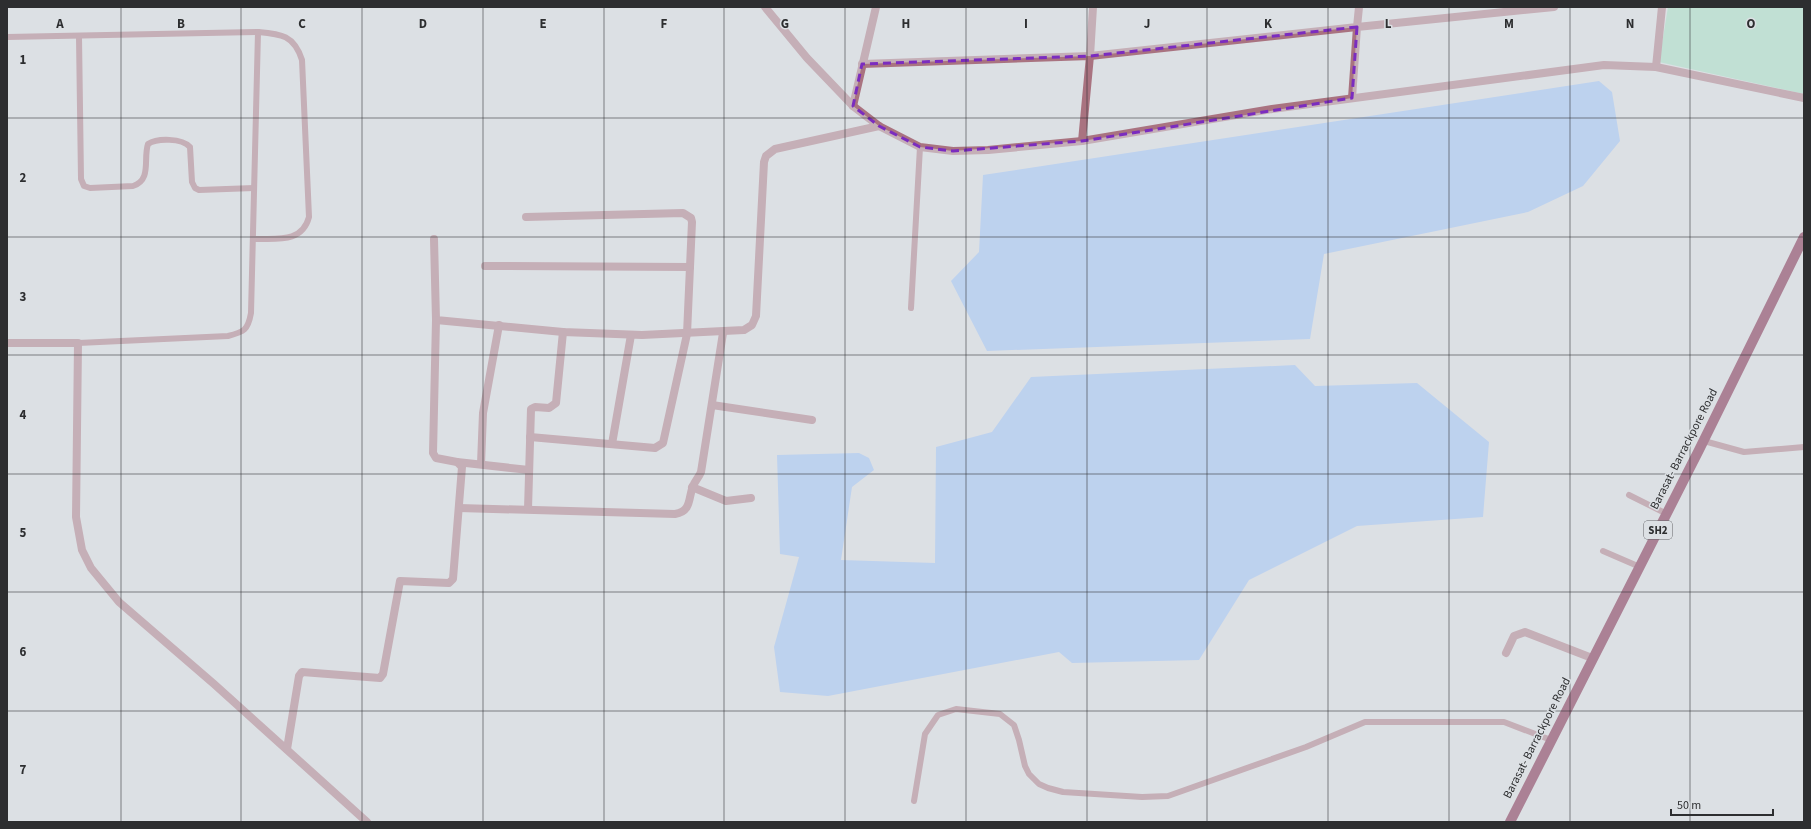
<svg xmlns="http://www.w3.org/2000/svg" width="1811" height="829" viewBox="0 0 1811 829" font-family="'Source Sans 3',sans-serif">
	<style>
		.green { fill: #9fe1c2 }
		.water { fill: #98c0fb }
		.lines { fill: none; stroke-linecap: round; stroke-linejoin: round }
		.service { stroke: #a97380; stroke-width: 6 }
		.minor { stroke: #a97380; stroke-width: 8 }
		.primary { stroke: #6f0f36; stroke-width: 10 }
		.marked { fill: none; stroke: #7b2cbf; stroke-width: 3; stroke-dasharray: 8 5; stroke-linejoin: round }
		.grid { fill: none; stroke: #2d2e30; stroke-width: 1; stroke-opacity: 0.55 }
		.labels { text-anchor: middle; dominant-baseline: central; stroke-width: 3; stroke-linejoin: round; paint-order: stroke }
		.shield { fill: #dce0e4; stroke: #626366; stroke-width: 1 }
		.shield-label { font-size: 11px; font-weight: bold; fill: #2d2e30 }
		.street-label { font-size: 12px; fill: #2d2e30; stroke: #dce0e4 }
		.grid-label { font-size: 13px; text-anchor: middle; font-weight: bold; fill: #2d2e30; stroke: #dce0e4; stroke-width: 3; stroke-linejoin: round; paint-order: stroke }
	</style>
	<rect width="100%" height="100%" fill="#dce0e4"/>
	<path class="green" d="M 1668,7 L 1804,7 L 1804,94 L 1659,62 Z"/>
	<g class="water">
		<path d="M 1599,81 L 1612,92 L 1620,141 L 1583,186 L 1528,212 L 1324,254 L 1310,339 L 987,351 L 951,281 L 979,252 L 983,175 Z"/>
		<path d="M 1295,365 L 1315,386 L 1417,383 L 1489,442 L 1483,517 L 1357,526 L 1249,580 L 1199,660 L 1072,663 L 1059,652 L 828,696 L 780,692 L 774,647 L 799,557 L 780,554 L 777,455 L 859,453 L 869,458 L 874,470 L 852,487 L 841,560 L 935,563 L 936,447 L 992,432 L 1031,377 Z"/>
	</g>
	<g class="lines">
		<g class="service">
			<path d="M 7,37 L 258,32 L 251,313 C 248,330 244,332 228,336 L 78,343"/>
			<path d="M 79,37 L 81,179 L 84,186 L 90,188 L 133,186 C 152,180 143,159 148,144 C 157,138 182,138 190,147 L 192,182 L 195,188 L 199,190 L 254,188"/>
			<path d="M 253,239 C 275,238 302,244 309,217 L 302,60 C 294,35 281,34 258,32"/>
			<path d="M 911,308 L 920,147"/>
			<path d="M 1704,441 L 1744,452 L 1804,447"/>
			<path d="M 1629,495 L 1667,514"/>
			<path d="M 1603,551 L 1640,567"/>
			<path d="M 914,801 L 925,734 L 938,715 L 956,709 L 1000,714 L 1014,725 L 1019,740 L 1025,766 L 1029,774 L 1039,784 L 1048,788 L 1063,792 L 1142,797 L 1168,796 L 1306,747 L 1365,722 L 1504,722 L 1551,740"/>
		</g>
		<g class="minor">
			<path d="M 765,7 L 807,58 L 853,106 L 879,126 L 920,147 L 953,151 L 988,150 L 1082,141 L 1272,109 L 1604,65 L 1656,67 L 1804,98"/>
			<path d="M 1093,7 L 1090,56 L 1357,27 L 1359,7"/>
			<path d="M 862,64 L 1090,56 L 1082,141"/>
			<path d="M 1656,67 L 1662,7"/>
			<path d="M 1352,98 L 1357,27 L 1554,7"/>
			<path d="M 853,106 L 876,7"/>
			<path d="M 526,217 L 683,213 L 691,218 L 692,222 L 687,334 L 663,443 L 655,448 L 530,437"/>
			<path d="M 434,239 L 436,320 L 563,332 L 642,335 L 744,330 L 752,325 L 756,316 L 764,162 L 766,156 L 775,149 L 879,126"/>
			<path d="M 485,266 L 690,267"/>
			<path d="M 7,343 L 78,343 L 76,517 L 82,550 L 91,568 L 119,602 L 214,684 L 367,822"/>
			<path d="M 712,405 L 812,420"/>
			<path d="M 612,444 L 631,335"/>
			<path d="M 457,462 L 529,470"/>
			<path d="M 481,464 L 483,413 L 499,325"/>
			<path d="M 692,487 L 726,501 L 751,498"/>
			<path d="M 459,508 L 675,514 C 692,511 688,498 693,486 C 695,481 699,477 701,472 L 723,333"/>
			<path d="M 528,509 L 531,409 L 535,407 L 549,408 L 556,403 L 563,332"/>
			<path d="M 1506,653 L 1514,636 L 1525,632 L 1592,658"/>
			<path d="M 287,749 L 299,676 L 302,672 L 380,678 L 383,674 L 400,581 L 449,583 L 453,579 L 462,467 L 457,462 L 436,458 L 433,453 L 436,320"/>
		</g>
		<path class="primary" d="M 1510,822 L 1699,450 L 1804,237"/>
	</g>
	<path d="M0 0H1811V829H0ZM 1357,27 L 1352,98 L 1082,141 L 953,151 L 920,147 L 879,126 L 853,106 L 862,64 L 1090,56 Z" fill="#dce0e4" fill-opacity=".55" fill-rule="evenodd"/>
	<path class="marked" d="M 1357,27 L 1352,98 L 1082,141 L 953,151 L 920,147 L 879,126 L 853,106 L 862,64 L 1090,56 Z"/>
	<path class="grid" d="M 121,7 L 121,822M 241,7 L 241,822M 362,7 L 362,822M 483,7 L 483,822M 604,7 L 604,822M 724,7 L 724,822M 845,7 L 845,822M 966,7 L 966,822M 1087,7 L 1087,822M 1207,7 L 1207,822M 1328,7 L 1328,822M 1449,7 L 1449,822M 1570,7 L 1570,822M 1690,7 L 1690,822M 7,118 L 1804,118M 7,237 L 1804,237M 7,355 L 1804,355M 7,474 L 1804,474M 7,592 L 1804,592M 7,711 L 1804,711"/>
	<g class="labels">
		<rect class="shield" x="1644" y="521" width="28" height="18" rx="3"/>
		<g class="shield-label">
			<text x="1658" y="530">SH2</text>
		</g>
		<g class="street-label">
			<text transform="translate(1684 449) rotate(-63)">Barasat- Barrackpore Road</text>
			<text transform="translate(1537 738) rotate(-63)">Barasat- Barrackpore Road</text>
		</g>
	</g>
	<g class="grid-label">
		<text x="60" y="28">A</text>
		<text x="181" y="28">B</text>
		<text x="302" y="28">C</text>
		<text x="423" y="28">D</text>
		<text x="543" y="28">E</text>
		<text x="664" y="28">F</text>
		<text x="785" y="28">G</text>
		<text x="906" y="28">H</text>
		<text x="1026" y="28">I</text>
		<text x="1147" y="28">J</text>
		<text x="1268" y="28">K</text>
		<text x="1388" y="28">L</text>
		<text x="1509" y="28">M</text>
		<text x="1630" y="28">N</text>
		<text x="1751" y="28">O</text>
		<text x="23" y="64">1</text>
		<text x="23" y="182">2</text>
		<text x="23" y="301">3</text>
		<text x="23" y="419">4</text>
		<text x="23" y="537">5</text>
		<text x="23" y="656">6</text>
		<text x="23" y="774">7</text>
	</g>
	<rect width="1811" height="829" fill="none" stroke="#2d2e30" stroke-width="16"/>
	<path d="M1671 809v6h102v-6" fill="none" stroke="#2d2e30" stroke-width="2"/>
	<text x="1677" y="809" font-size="12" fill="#2d2e30" stroke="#dce0e4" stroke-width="3" paint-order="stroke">50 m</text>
</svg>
